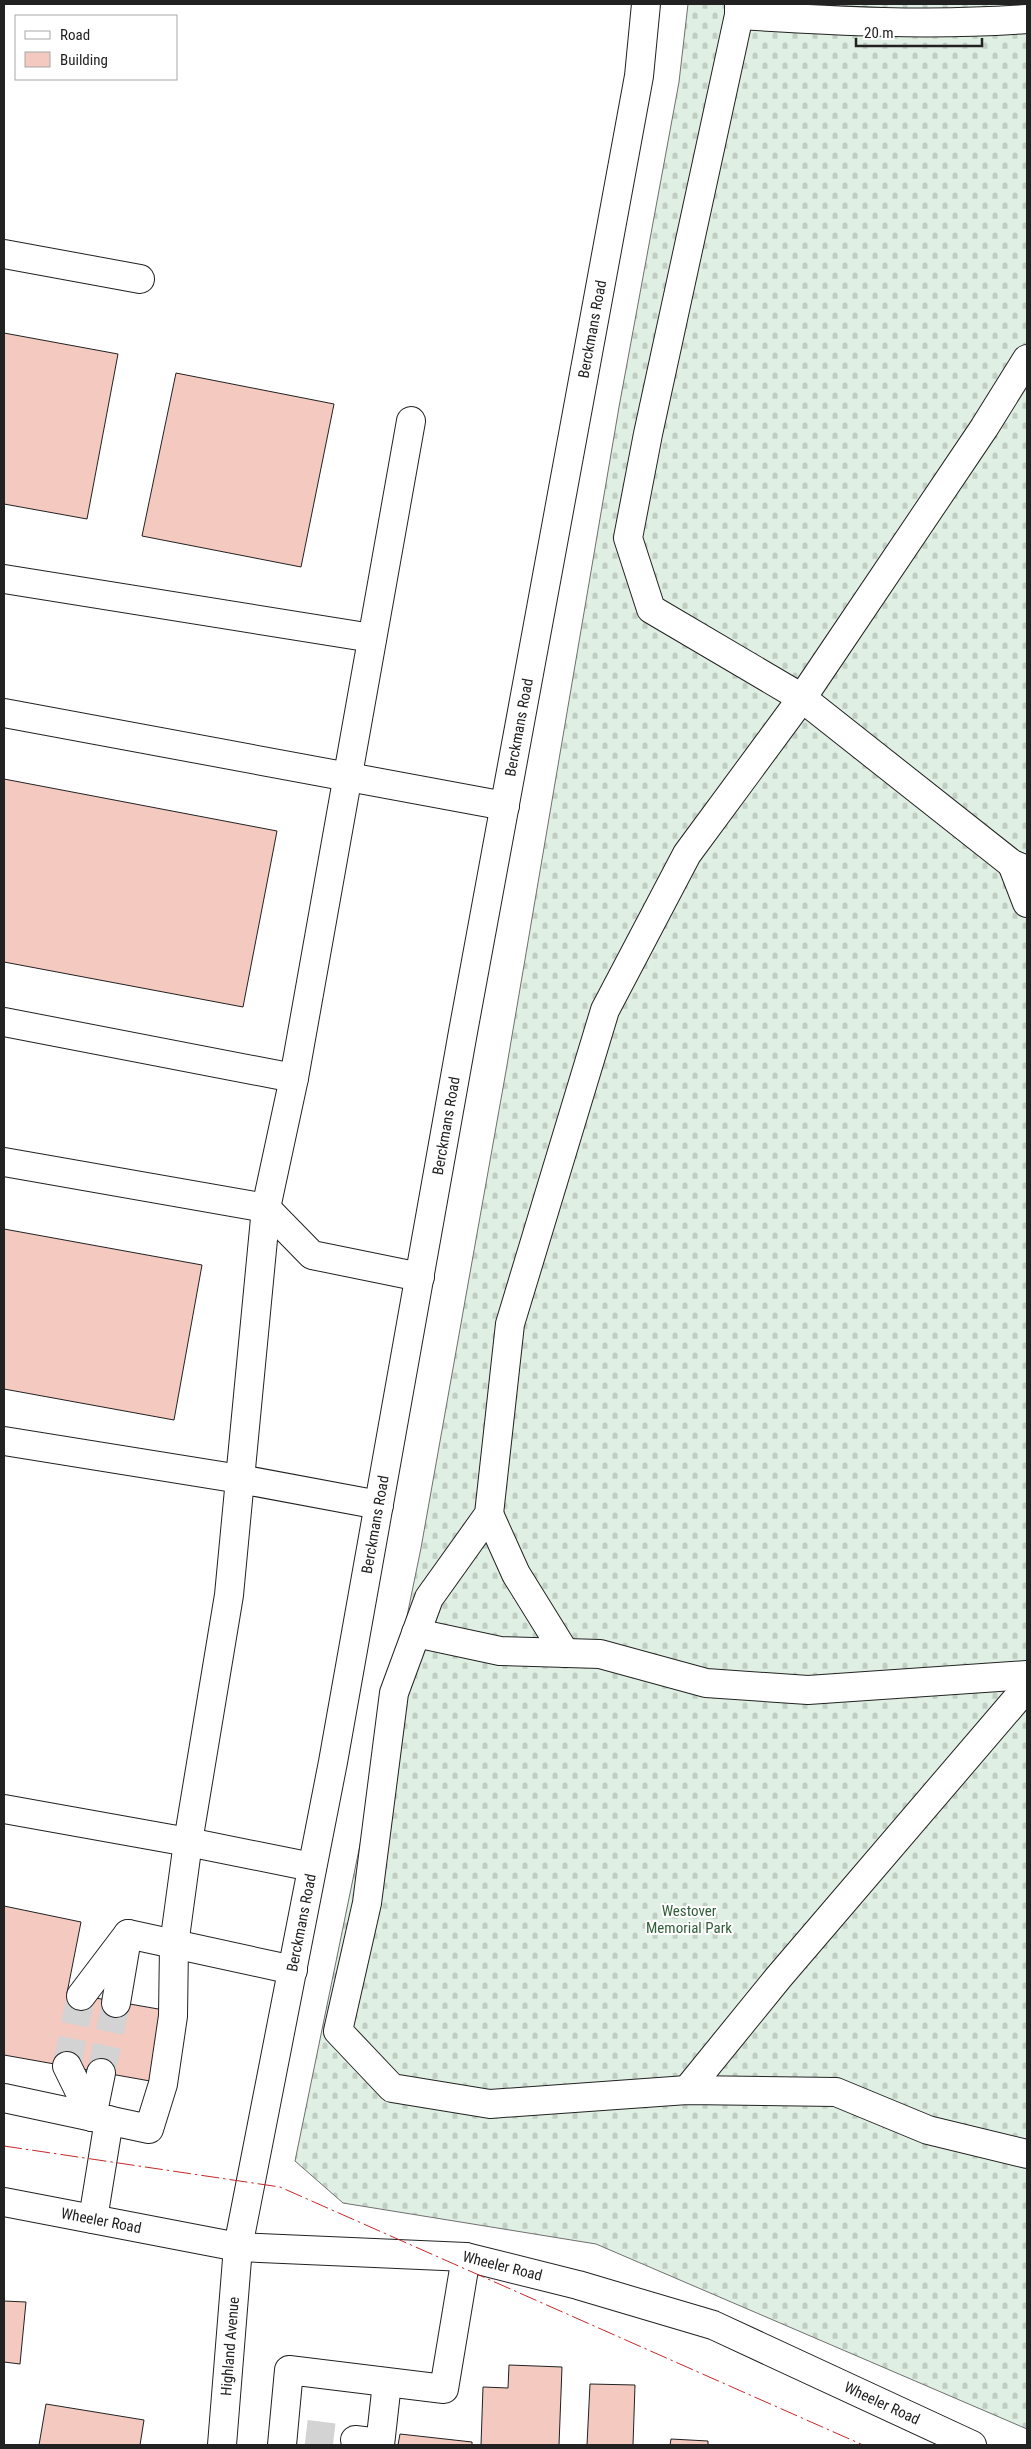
<svg xmlns="http://www.w3.org/2000/svg" width="1031" height="2449" viewBox="0 0 1031 2449" font-family="'Roboto Condensed',sans-serif">
	<style>
		.cemetery { fill: url(#cemetery-stones); stroke: #6f6f6f }
		.building { fill: #f3c9c0; stroke: #222 }
		.lines { fill: none; stroke-linecap: round; stroke-linejoin: round }
		.minor-tunnel { stroke: #d3d3d3; stroke-width: 28; stroke-dasharray: 28 14; stroke-linecap: butt }
		.minor-casing { stroke: #222; stroke-width: 30 }
		.major-casing { stroke: #222; stroke-width: 30 }
		.minor { stroke: #fff; stroke-width: 28 }
		.major { stroke: #fff; stroke-width: 28 }
		.power { stroke: #c62828; stroke-width: 1; stroke-dasharray: 18 4 2.5 4; stroke-linecap: butt }
		.labels { text-anchor: middle; dominant-baseline: central; stroke-width: 4; stroke-linejoin: round; paint-order: stroke }
		.street-label { font-size: 15px; fill: #222; stroke: #fff }
		.park-label { font-size: 15px; fill: #2f5e38; stroke: #fff }
	</style>
	<defs>
		<pattern id="cemetery-stones" width="16" height="16" patternUnits="userSpaceOnUse" patternTransform="scale(1.25)"><rect width="16" height="16" fill="#e0efe3"/><path d="M2 7V4a2 2 0 0 1 4 0v3zM10 15v-3a2 2 0 0 1 4 0v3z" fill="#c0cdc2"/></pattern>
	</defs>
	<rect width="100%" height="100%" fill="#fff"/>
	<path class="cemetery" d="M 688,4 L 1027,4 L 1027,2429 L 596,2244 L 343,2203 L 295,2161 L 421,1548 L 506,1071 L 619,407 L 679,82 Z"/>
	<g class="building">
		<path d="M 4,333 L 118,354 L 87,519 L 4,504 Z"/>
		<path d="M 176,373 L 334,404 L 301,567 L 142,536 Z"/>
		<path d="M 4,779 L 277,831 L 243,1007 L 4,962 Z"/>
		<path d="M 4,1229 L 202,1265 L 174,1420 L 4,1389 Z"/>
		<path d="M 4,1906 L 81,1922 L 67,1993 L 164,2010 L 150,2081 L 4,2055 Z"/>
		<path d="M 4,2301 L 26,2302 L 20,2364 L 4,2362 Z"/>
		<path d="M 509,2365 L 562,2367 L 559,2445 L 481,2445 L 483,2387 L 508,2388 Z"/>
		<path d="M 590,2384 L 635,2385 L 633,2445 L 587,2445 Z"/>
		<path d="M 46,2404 L 144,2420 L 140,2445 L 39,2445 Z"/>
		<path d="M 400,2434 L 472,2442 L 472,2445 L 398,2445 Z"/>
		<path d="M 671,2439 L 708,2441 L 708,2445 L 670,2445 Z"/>
	</g>
	<g class="lines">
		<g class="minor-tunnel">
			<path d="M 67,2066 L 81,1996"/>
			<path d="M 101,2073 L 116,2003"/>
			<path d="M 306,2434 L 355,2440"/>
		</g>
		<defs>
			<g id="minor">
				<path d="M 739,4 L 739,15 L 648,434 L 628,538 L 651,609 L 802,698 L 1012,864 L 1027,870"/>
				<path d="M 739,15 C 835,21 931,26 1027,19"/>
				<path d="M 4,254 L 140,279"/>
				<path d="M 1027,359 L 984,428 L 802,698 L 687,854 L 605,1010 L 510,1324 L 489,1514 L 429,1598 L 394,1693 L 367,1903 L 338,2031 L 392,2088 L 490,2104 L 687,2090 L 836,2092 L 928,2130 L 1027,2154"/>
				<path d="M 4,579 L 372,638"/>
				<path d="M 4,713 L 505,806"/>
				<path d="M 1012,864 L 1027,903"/>
				<path d="M 4,1022 L 294,1078"/>
				<path d="M 4,1162 L 266,1208 L 294,1078 L 411,421"/>
				<path d="M 266,1208 L 312,1255 L 420,1277"/>
				<path d="M 4,1441 L 240,1479 L 266,1208"/>
				<path d="M 489,1514 L 516,1574 L 565,1653"/>
				<path d="M 416,1633 L 500,1651 L 600,1654 L 706,1683 L 808,1690 L 1027,1675"/>
				<path d="M 4,1809 L 188,1842 L 229,1595 L 240,1479 L 379,1505"/>
				<path d="M 128,1934 L 293,1970"/>
				<path d="M 81,1996 L 128,1934"/>
				<path d="M 116,2003 L 127,1938"/>
				<path d="M 67,2066 L 92,2117"/>
				<path d="M 687,2090 L 778,1978 L 1027,1687"/>
				<path d="M 4,2098 L 149,2129 L 163,2084 L 173,2016 L 174,1945 L 188,1842 L 312,1867"/>
				<path d="M 92,2117 L 101,2073"/>
				<path id="s1" d="M 4,2202 L 238,2247 L 466,2257 L 578,2285 L 713,2325 L 972,2445"/>
				<path d="M 93,2219 L 109,2120"/>
				<path d="M 355,2440 L 380,2443"/>
				<path d="M 282,2445 L 289,2370 L 444,2389 L 466,2257"/>
				<path d="M 380,2445 L 387,2383"/>
			</g>
			<g id="major">
				<path id="s2" d="M 222,2445 L 238,2247 L 333,1762 L 463,1032 L 639,76 L 646,4"/>
			</g>
		</defs>
		<use href="#minor" class="minor-casing"/>
		<use href="#major" class="major-casing"/>
		<use href="#minor" class="minor"/>
		<use href="#major" class="major"/>
		<path class="power" d="M 4,2146 L 280,2187 L 863,2445"/>
	</g>
	<g class="labels">
		<g class="street-label">
			<text stroke="none"><textPath href="#s2" startOffset="2149">Berckmans Road</textPath></text>
			<text stroke="none"><textPath href="#s2" startOffset="1744">Berckmans Road</textPath></text>
			<text stroke="none"><textPath href="#s2" startOffset="1339">Berckmans Road</textPath></text>
			<text stroke="none"><textPath href="#s2" startOffset="934">Berckmans Road</textPath></text>
			<text stroke="none"><textPath href="#s2" startOffset="529">Berckmans Road</textPath></text>
			<text stroke="none"><textPath href="#s1" startOffset="99">Wheeler Road</textPath></text>
			<text stroke="none"><textPath href="#s1" startOffset="504">Wheeler Road</textPath></text>
			<text stroke="none"><textPath href="#s2" startOffset="99">Highland Avenue</textPath></text>
			<text stroke="none"><textPath href="#s1" startOffset="909">Wheeler Road</textPath></text>
		</g>
		<g class="park-label">
			<text x="689" y="1911">Westover<tspan x="689" dy="17">Memorial Park</tspan></text>
		</g>
	</g>
	<rect width="1031" height="2449" fill="none" stroke="#222222" stroke-width="10"/>
	<rect x="15" y="15" width="162" height="65" fill="#ffffff" stroke="#a7a7a7"/>
	<rect x="25" y="31" width="25" height="8" fill="#ffffff" stroke="#a7a7a7"/>
	<text x="60" y="40" font-size="15" fill="#222222">Road</text>
	<rect x="25" y="52" width="25" height="15" fill="#f3c9c0" stroke="#a7a7a7"/>
	<text x="60" y="65" font-size="15" fill="#222222">Building</text>
	<path d="M856 38v8h126v-8" fill="none" stroke="#222222" stroke-width="2.5"/>
	<text x="864" y="38" font-size="15" fill="#222222" stroke="#ffffff" stroke-width="4" paint-order="stroke">20 m</text>
</svg>
